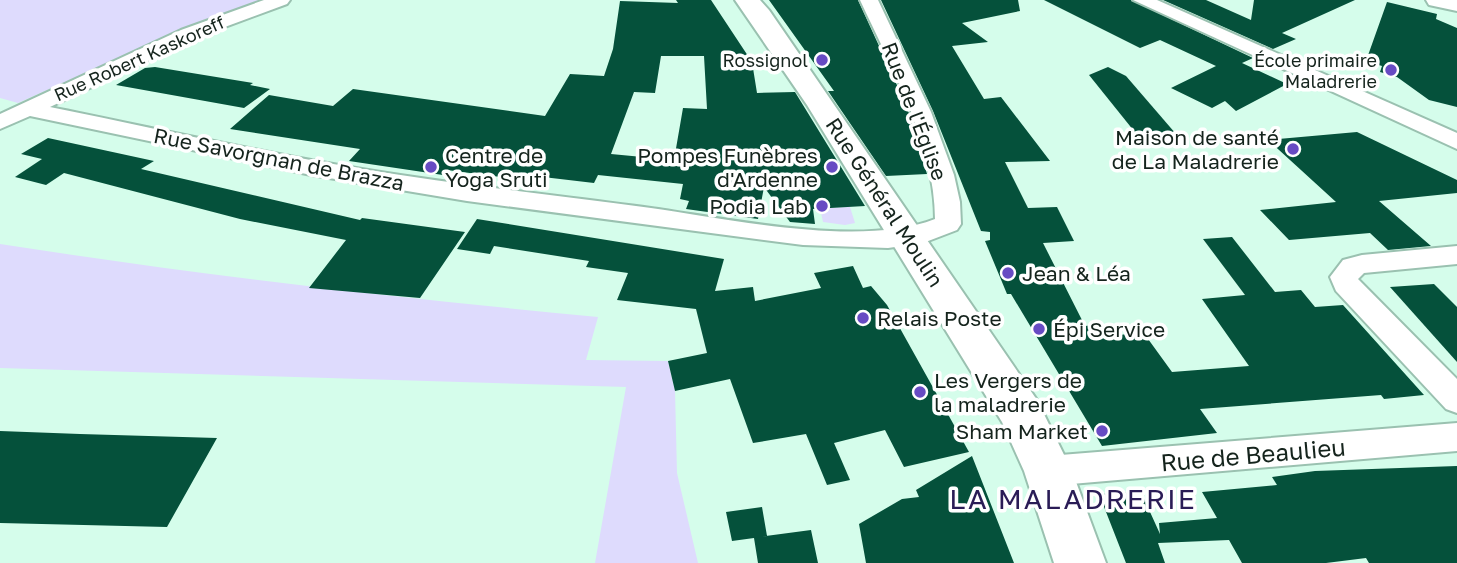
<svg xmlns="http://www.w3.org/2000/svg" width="1457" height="563" viewBox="0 0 1457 563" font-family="'Golos Text',sans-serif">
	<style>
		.green { fill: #dedbfd }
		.building { fill: #05513b; fill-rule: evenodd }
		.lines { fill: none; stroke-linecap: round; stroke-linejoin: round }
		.street-casing { stroke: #9ac1b0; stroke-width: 4 }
		.secondary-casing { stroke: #9ac1b0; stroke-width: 4 }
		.street { fill: #fff; fill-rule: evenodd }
		.secondary { fill: #fff; fill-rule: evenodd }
		.poi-dot { fill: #674bc3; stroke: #fff; stroke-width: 2.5 }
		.labels { text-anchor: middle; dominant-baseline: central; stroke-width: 7; stroke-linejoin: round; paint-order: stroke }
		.far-street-label { font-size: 18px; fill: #15241d; stroke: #fff }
		.far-poi-label { font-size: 18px; fill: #15241d; stroke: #fff; text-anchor: end }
		.street-label { font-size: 21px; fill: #15241d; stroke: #fff }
		.poi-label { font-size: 21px; fill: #15241d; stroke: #fff; text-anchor: start }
		.near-street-label { font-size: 24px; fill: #15241d; stroke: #fff }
		.near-quarter-label { font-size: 28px; letter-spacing: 2px; fill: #2a1c56; stroke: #fff }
	</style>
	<rect width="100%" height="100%" fill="#d5fdeb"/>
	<g class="green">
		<path d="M 0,0 L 266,0 L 189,27 L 18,103 L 0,98 Z"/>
		<path d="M 850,207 L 855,223 L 845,225 L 823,222 L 820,208 Z"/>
		<path d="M 0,244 C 199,275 398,298 598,317 L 586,360 L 668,361 L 675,391 L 677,473 L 698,563 L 595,563 L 626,387 L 0,368 Z"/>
	</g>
	<g class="building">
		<path d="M 676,0 L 711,0 L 752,62 L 757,93 L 795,92 L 865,206 L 813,209 L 815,224 L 790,222 L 764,187 L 758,219 L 686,209 L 689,201 L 680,199 L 683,184 L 598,175 L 594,183 L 543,177 L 540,182 L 447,170 L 443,175 L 349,161 L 360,149 L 230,129 L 269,95 L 333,106 L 353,89 L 545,116 L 570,74 L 604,76 L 613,49 L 620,1 L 678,3 ZM 661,56 L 704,56 L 707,109 L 683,108 L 674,160 L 611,154 L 634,92 L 655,93 Z"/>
		<path d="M 769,0 L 858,0 L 907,107 L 927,174 L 886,176 L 828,91 L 834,91 Z"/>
		<path d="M 881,0 L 1018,0 L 1020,11 L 962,23 L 988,42 L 952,46 L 984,99 L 1001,97 L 1050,161 L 1005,162 L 1028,208 L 1057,207 L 1074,241 L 1043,243 L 1085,326 L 1096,325 L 1104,337 L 1143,332 L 1172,372 L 1249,366 L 1202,299 L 1245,295 L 1203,239 L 1232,237 L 1275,292 L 1301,290 L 1315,307 L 1343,305 L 1424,395 L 1384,399 L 1381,395 L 1200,409 L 1217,433 L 1102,446 L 1011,294 L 1007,294 L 985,241 L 990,240 L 990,232 L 981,231 L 933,111 Z"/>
		<path d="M 1044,0 L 1131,0 L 1253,58 L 1242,63 L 1287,84 L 1236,111 L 1225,101 L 1212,108 L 1171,88 L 1216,66 L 1160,40 L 1140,48 Z"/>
		<path d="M 1163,0 L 1206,0 L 1251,20 L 1254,0 L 1355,0 L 1282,33 L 1296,39 L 1273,49 Z"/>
		<path d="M 1387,2 L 1437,14 L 1436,19 L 1457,28 L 1457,107 L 1429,100 L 1397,77 L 1380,72 L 1382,66 L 1366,61 Z"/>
		<path d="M 155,67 L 253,83 L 250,85 L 270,89 L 244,108 L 116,85 L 145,68 Z"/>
		<path d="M 1108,67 L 1126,76 L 1176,134 L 1138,136 L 1089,75 Z"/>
		<path d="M 1357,132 L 1457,180 L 1457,193 L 1379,201 L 1431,246 L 1388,250 L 1370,233 L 1289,240 L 1260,210 L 1336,202 L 1268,140 Z"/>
		<path d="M 48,138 L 154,161 L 141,169 L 360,220 L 362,218 L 465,232 L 420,298 L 309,288 L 346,240 L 240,219 L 64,173 L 46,185 L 15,177 L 42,159 L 21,154 Z"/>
		<path d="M 477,219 L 724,259 L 715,291 L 753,287 L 755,301 L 821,288 L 814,273 L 853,266 L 863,288 L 871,286 L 887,305 L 969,452 L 904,467 L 885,430 L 834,443 L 850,480 L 827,485 L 806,434 L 753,443 L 730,379 L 675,391 L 668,361 L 707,353 L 696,309 L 617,300 L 628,273 L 586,267 L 589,261 L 494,246 L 490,254 L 457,249 Z"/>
		<path d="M 1434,284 L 1457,307 L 1457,362 L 1390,287 Z"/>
		<path d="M 0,431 L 80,434 L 217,438 L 167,527 L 0,523 Z"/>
		<path d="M 972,456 L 1014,563 L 866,563 L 859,524 L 902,499 L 919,497 L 916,490 Z"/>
		<path d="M 1457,466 L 1457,563 L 1369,563 L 1366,558 L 1326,563 L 1242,563 L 1229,540 L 1158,543 L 1165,563 L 1126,563 L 1099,494 L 1141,492 L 1160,534 L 1159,523 L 1217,518 L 1202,492 L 1277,485 L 1272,477 L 1315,471 Z"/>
		<path d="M 762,507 L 767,536 L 758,537 L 811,530 L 818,563 L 758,563 L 754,538 L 732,541 L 726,512 Z"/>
	</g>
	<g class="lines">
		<defs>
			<g id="street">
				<path d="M 264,0 L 290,0 L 287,4 L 195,38 L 50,107 C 154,128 257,152 362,169 C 458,185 555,195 651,208 C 730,219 861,248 935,219 C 935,144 891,67 860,0 L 878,0 L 931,112 L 954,175 L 960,202 L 961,224 L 957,230 L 923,243 L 888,248 L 803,245 L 467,201 L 311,175 L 30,116 L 0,129 L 0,114 L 181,30 Z"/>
				<path d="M 1133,0 L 1157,0 L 1457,133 L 1457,149 Z"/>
				<path d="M 1457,246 L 1457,264 L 1364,273 L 1358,279 L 1457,379 L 1457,413 L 1446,409 L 1336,291 L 1330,277 L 1343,260 L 1362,255 Z"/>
				<path d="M 1457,423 L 1457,451 L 1048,486 L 1036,482 L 1031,471 L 1036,460 L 1048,456 Z"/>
			</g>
			<g id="secondary">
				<path d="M 735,0 L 760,0 L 769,10 L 1037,400 L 1072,471 L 1106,563 L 1054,563 L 1024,471 L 1002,422 L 807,105 Z"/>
				<path d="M 1426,0 L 1457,0 L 1457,11 L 1429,5 Z"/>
			</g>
		</defs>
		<use href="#street" class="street-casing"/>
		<use href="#secondary" class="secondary-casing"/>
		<use href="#street" class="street"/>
		<use href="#secondary" class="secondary"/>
	</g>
	<g class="poi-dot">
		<circle cx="822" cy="60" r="7"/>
		<circle cx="1391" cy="70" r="7"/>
		<circle cx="1293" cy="149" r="7"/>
		<circle cx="431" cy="167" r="7"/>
		<circle cx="832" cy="167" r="7"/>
		<circle cx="822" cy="206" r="7"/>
		<circle cx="1008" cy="273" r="7"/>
		<circle cx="863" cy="318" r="7"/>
		<circle cx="1039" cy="329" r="7"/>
		<circle cx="920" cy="392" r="7"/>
		<circle cx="1102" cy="431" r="7"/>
	</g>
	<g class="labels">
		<g class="far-street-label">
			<text transform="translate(139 58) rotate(-24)">Rue Robert Kaskoreff</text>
		</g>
		<g class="far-poi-label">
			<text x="808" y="60">Rossignol</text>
			<text x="1377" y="60">École primaire<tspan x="1377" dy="21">Maladrerie</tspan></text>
		</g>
		<g class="street-label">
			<text transform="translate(915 111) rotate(69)">Rue de l'Église</text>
			<text transform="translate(279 159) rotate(11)">Rue Savorgnan de Brazza</text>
			<text transform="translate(885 202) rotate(57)">Rue Général Moulin</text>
		</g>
		<g class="poi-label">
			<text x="1279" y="137" text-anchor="end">Maison de santé<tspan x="1279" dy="24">de La Maladrerie</tspan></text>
			<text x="445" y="155">Centre de<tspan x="445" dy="24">Yoga Sruti</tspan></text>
			<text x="818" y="155" text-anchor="end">Pompes Funèbres<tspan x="818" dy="24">d'Ardenne</tspan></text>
			<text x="808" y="206" text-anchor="end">Podia Lab</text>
			<text x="1022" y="273">Jean &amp; Léa</text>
			<text x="877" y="318">Relais Poste</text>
			<text x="1053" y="329">Épi Service</text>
			<text x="934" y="380">Les Vergers de<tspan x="934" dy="24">la maladrerie</tspan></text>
			<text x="1088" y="431" text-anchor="end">Sham Market</text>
		</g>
		<g class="near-street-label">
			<text transform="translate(1253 454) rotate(-5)">Rue de Beaulieu</text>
		</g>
		<g class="near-quarter-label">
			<text x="1073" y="498">LA MALADRERIE</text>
		</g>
	</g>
</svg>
